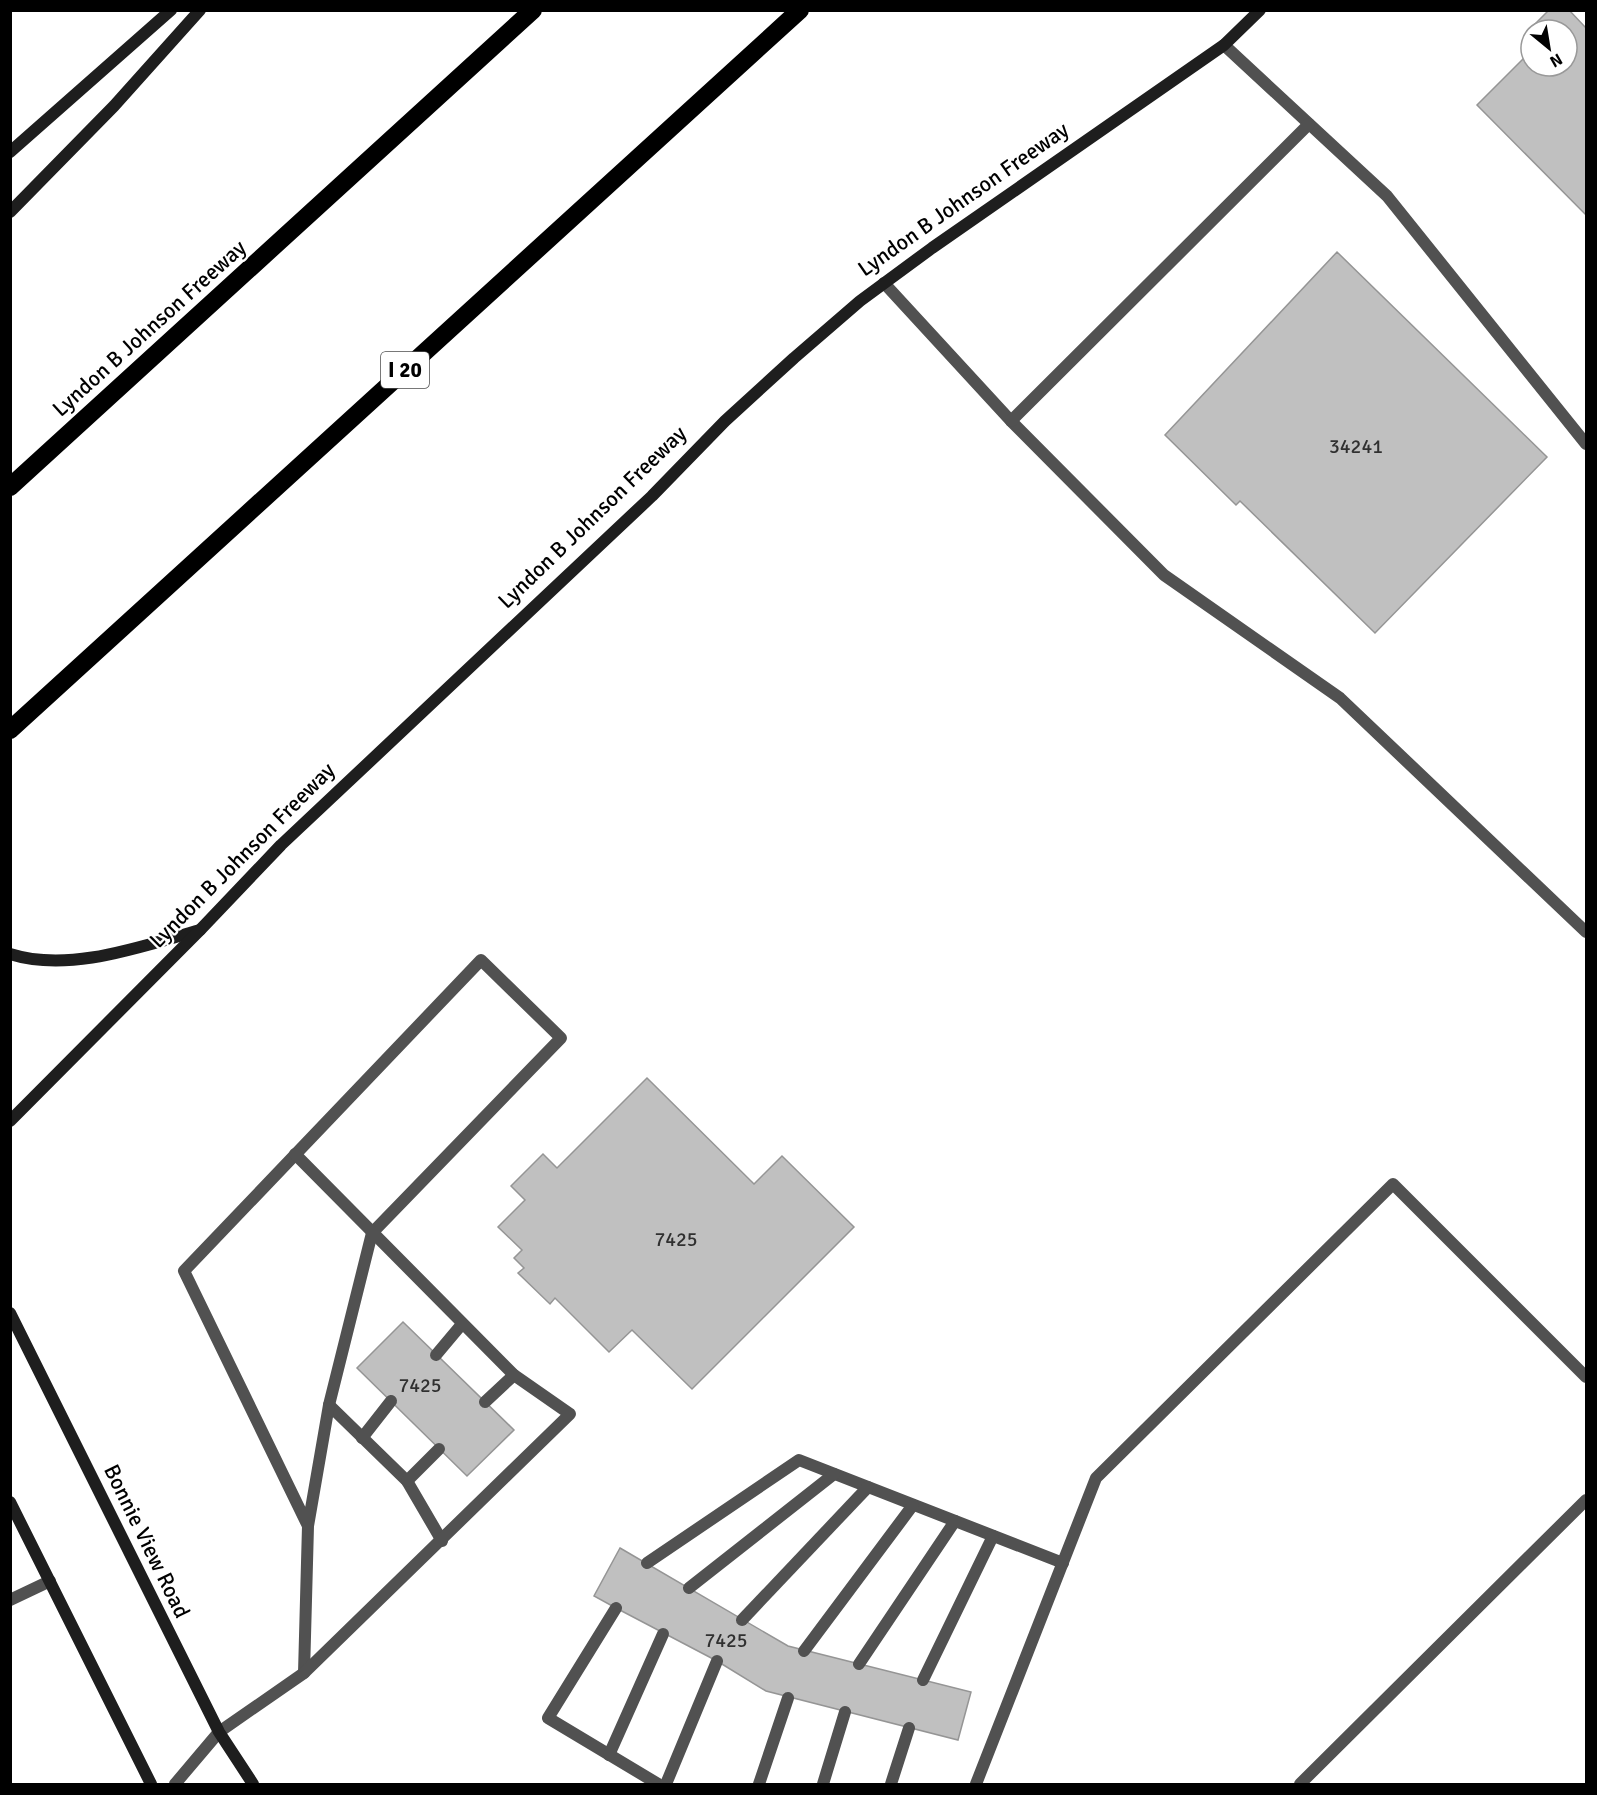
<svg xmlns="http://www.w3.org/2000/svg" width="1597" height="1795" viewBox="0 0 1597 1795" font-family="Signika,sans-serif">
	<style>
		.building { fill: #c0c0c0; stroke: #959595; stroke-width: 1.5 }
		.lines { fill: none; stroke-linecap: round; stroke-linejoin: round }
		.lane { stroke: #515151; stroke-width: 12 }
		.street { stroke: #515151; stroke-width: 12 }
		.secondary { stroke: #1e1e1e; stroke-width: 12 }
		.highway { stroke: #000; stroke-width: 18 }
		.labels { text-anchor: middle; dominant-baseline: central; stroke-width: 4.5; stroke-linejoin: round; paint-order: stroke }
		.number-label { font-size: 20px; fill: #303030 }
		.shield { fill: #fff; stroke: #4c4c4c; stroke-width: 1.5 }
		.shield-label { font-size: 21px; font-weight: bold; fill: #000 }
		.street-label { font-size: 22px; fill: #000; stroke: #fff }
	</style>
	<rect width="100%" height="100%" fill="#fff"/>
	<g class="building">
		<path d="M 1549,10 L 1569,10 L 1586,28 L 1586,215 L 1477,105 L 1531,51 L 1531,66 L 1567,66 L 1567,30 L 1530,29 Z"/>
		<path d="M 1337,252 L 1547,457 L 1375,633 L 1240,501 L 1236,505 L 1165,435 Z"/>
		<path d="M 647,1078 L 754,1184 L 782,1156 L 854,1227 L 692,1389 L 632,1330 L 609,1352 L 555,1298 L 550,1304 L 518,1273 L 524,1268 L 514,1258 L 522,1250 L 498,1227 L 525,1200 L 511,1186 L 543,1154 L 557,1168 Z"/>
		<path d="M 403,1322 L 514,1430 L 467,1476 L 357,1368 Z"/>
		<path d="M 620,1548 L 788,1646 L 971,1692 L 958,1740 L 766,1691 L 717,1661 L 616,1608 L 594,1596 Z"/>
	</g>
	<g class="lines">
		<g class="lane">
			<path d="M 1224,45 L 1387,196 L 1586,444"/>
			<path d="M 884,283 L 1011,421 L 1164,575 L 1340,698 L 1586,932"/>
			<path d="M 1011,421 L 1309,124"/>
			<path d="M 436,1355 L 462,1324"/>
			<path d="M 485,1402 L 514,1375"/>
			<path d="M 329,1405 L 407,1481 L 442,1541"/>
			<path d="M 362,1438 L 391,1401"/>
			<path d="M 407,1481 L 439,1449"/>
			<path d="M 647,1563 L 799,1460 L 1063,1563"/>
			<path d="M 689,1588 L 834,1474"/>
			<path d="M 10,1600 L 50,1581"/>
			<path d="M 616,1608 L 548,1718 L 658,1784"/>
			<path d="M 742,1620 L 868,1487"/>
			<path d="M 804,1651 L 913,1505"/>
			<path d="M 859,1664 L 955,1521"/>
			<path d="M 304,1673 L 308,1526 L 329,1405 L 372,1233 L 561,1038 L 481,960 L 184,1271 L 308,1526"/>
			<path d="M 923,1680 L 993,1536"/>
			<path d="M 219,1732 L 304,1673 L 570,1414 L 514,1375 L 295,1154"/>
			<path d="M 609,1755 L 663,1634"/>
			<path d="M 666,1784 L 717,1661"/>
			<path d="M 759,1784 L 788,1698"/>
			<path d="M 823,1784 L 845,1712"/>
			<path d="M 891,1784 L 909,1728"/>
			<path d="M 976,1784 L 1096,1478 L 1393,1184 L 1586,1377"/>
			<path d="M 1300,1784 L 1586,1500"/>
		</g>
		<path class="street" d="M 175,1784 L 219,1732"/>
		<g class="secondary">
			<path d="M 10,152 L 171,10"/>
			<path d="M 10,212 L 114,106 L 200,10"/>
			<path d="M 10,954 C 70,973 142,946 200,930"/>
			<path d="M 10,1121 L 201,929 L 281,845 L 652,496 L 725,421 L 794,358 L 860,301 L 932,248 L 1224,45 L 1260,10"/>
			<path d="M 10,1313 L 219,1732 L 253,1784"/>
			<path d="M 10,1502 L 151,1784"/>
		</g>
		<g class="highway">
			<path d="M 10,487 L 533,10"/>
			<path d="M 10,730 L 800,10"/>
		</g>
	</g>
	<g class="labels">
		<g class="number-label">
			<text x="1356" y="446">34241</text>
			<text x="676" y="1239">7425</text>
			<text x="420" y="1385">7425</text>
			<text x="726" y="1640">7425</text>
		</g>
		<rect class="shield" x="381" y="352" width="48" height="36" rx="4.5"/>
		<g class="shield-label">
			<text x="405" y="370">I 20</text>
		</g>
		<g class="street-label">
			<text transform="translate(963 199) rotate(-35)">Lyndon B Johnson Freeway</text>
			<text transform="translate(149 328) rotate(-42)">Lyndon B Johnson Freeway</text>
			<text transform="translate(592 517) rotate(-44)">Lyndon B Johnson Freeway</text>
			<text transform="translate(242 855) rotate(-45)">Lyndon B Johnson Freeway</text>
			<text transform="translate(147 1541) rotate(64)">Bonnie View Road</text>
		</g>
	</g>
	<rect width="1597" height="1795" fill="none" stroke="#000000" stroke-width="24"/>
	<g transform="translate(1549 48) rotate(150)"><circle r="28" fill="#ffffff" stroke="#999999" stroke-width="1.5"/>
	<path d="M0-4.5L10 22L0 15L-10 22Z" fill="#000000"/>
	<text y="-9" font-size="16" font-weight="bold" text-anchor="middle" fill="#000000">N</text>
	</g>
</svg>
